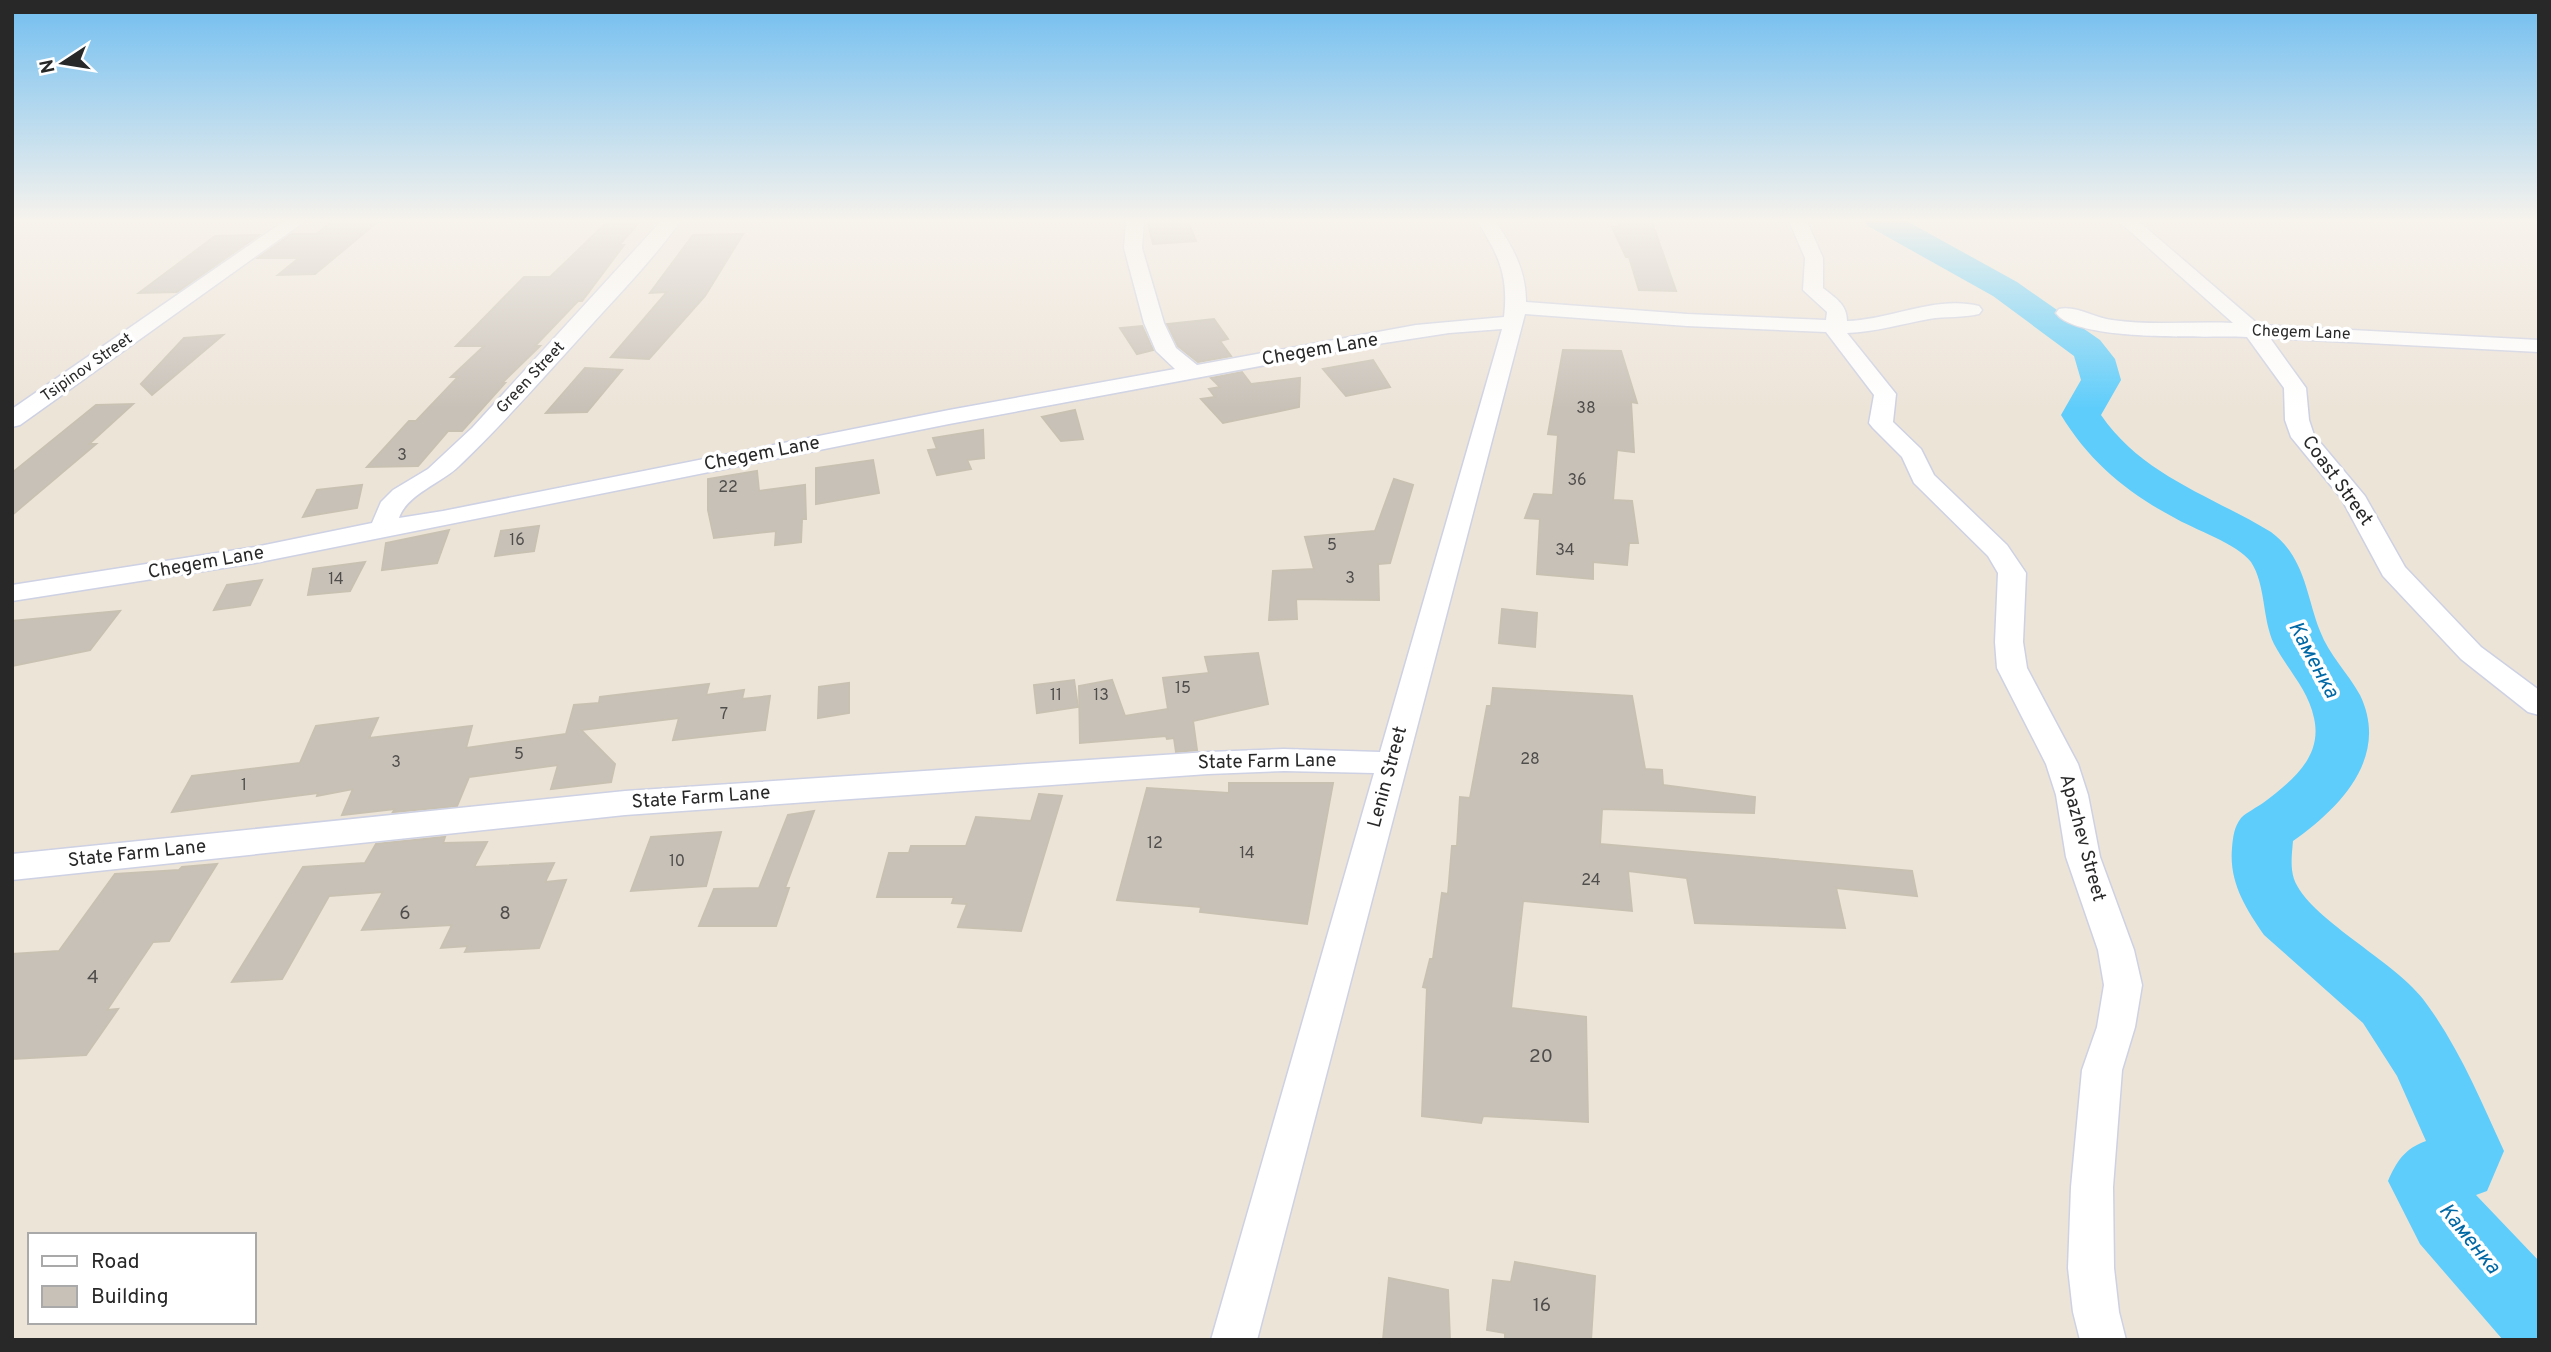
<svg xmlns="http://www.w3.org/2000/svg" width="2551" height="1352" viewBox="0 0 2551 1352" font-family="Overpass,sans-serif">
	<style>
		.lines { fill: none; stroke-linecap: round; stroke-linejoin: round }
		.river { fill: #5fcdfb; fill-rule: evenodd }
		.building { fill: #c8c1b8; stroke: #c8c1b2; stroke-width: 2 }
		.minor-casing { stroke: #cdd1e3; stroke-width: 3 }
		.minor { fill: #fff; fill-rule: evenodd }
		.labels { text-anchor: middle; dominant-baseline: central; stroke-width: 7; stroke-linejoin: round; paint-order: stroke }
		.far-street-label { font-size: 16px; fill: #282828; stroke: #fff }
		.number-label { font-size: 16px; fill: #504e4c }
		.street-label { font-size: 19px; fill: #282828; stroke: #fff }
		.near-number-label { font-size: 19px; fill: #504e4c }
		.water-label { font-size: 21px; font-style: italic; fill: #0068a5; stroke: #fff }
	</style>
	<rect width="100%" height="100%" fill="#ede4d8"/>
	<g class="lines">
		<path class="river" d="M 1863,219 L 1903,219 L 2017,282 L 2100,340 L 2115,359 L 2121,380 L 2101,415 C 2143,476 2212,496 2271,532 C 2305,557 2306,595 2320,631 C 2329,655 2348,673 2360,695 C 2390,757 2340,808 2293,841 C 2292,853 2290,867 2294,879 C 2308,918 2393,960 2423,999 C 2458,1045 2480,1099 2504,1151 L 2487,1191 L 2476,1195 L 2539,1261 L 2539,1340 L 2503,1340 L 2420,1244 L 2388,1181 C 2397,1161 2404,1149 2426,1141 L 2397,1076 L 2363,1023 L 2264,935 C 2245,907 2229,882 2232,848 C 2233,837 2234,827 2241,818 C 2247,812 2256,808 2263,803 C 2291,782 2323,757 2314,718 C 2308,689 2287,669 2274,644 C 2262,619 2266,585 2251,562 C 2238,544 2193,529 2173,517 C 2126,492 2089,461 2061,415 L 2081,380 L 2074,356 L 1993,296 L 1868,226 Z"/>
	</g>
	<g class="building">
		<path d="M 335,219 L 381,219 L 315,274 L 278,275 L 299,258 L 258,258 L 291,234 L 316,234 Z"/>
		<path d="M 1147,219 L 1187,219 L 1196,241 L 1153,244 Z"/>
		<path d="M 1616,219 L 1651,219 L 1676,291 L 1639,290 L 1629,257 L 1626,257 L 1612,227 L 1620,227 Z"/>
		<path d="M 606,223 L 638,224 L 619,245 L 624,245 L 582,301 L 578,301 L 535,346 L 540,346 L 502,383 L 505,383 L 462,431 L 448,431 L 418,466 L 367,467 L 409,421 L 416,421 L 458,377 L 451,377 L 484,346 L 456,346 L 476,326 L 524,277 L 550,277 Z"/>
		<path d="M 743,234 L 705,296 L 649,359 L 611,357 L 667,292 L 650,293 L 693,235 Z"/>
		<path d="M 259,235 L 177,292 L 139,293 L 215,236 Z"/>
		<path d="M 1214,319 L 1228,339 L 1220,341 L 1231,356 L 1198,362 L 1178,346 L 1167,324 Z"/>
		<path d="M 1142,326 L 1153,350 L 1137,354 L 1120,328 Z"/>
		<path d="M 223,335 L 152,395 L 141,384 L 184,338 Z"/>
		<path d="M 1563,350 L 1621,351 L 1637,403 L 1631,402 L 1634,452 L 1617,450 L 1613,500 L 1632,501 L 1638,543 L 1629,543 L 1627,565 L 1593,562 L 1593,579 L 1537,574 L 1540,519 L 1525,518 L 1534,494 L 1553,495 L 1558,435 L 1548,434 Z"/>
		<path d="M 1373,360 L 1390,387 L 1346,396 L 1323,369 Z"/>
		<path d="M 585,368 L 622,370 L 587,412 L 546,413 Z"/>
		<path d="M 1242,372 L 1251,384 L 1300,378 L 1299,407 L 1223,423 L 1201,399 L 1215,397 L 1209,389 L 1220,387 L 1211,378 Z"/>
		<path d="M 133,404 L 89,444 L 96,444 L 12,515 L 12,473 L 96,405 Z"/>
		<path d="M 1075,410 L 1083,439 L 1061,441 L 1042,417 Z"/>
		<path d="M 983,430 L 984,458 L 967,460 L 971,469 L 937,475 L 928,450 L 937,449 L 933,438 Z"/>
		<path d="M 873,460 L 879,493 L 816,504 L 816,468 Z"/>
		<path d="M 757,471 L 759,491 L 805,485 L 806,519 L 802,519 L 801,542 L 775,545 L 776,531 L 714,538 L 708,510 L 708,479 Z"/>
		<path d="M 1394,479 L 1413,485 L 1390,563 L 1378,564 L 1379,600 L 1296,599 L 1297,619 L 1269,620 L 1273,571 L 1314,569 L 1305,537 L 1375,531 Z"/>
		<path d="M 362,485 L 357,508 L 303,517 L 317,490 Z"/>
		<path d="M 539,526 L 534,551 L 495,556 L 501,531 Z"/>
		<path d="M 449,530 L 437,563 L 382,570 L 386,543 Z"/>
		<path d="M 365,562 L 350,591 L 308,595 L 313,569 Z"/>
		<path d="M 262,580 L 250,605 L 214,610 L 227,585 Z"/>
		<path d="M 1502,609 L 1537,613 L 1535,647 L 1499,643 Z"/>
		<path d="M 120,611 L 90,650 L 12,666 L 12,621 Z"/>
		<path d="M 1258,653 L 1268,704 L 1193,721 L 1197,750 L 1176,752 L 1174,738 L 1167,739 L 1166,736 L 1080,743 L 1079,686 L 1112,680 L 1125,716 L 1168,709 L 1163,678 L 1209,673 L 1205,657 Z"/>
		<path d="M 1074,680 L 1078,707 L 1037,713 L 1034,685 Z"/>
		<path d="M 849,683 L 849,713 L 818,718 L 819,687 Z"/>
		<path d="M 709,684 L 706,695 L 744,690 L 742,699 L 770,696 L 765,730 L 673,740 L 679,718 L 581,730 L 615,764 L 611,782 L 551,789 L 558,765 L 469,777 L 457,806 L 393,812 L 395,809 L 342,815 L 353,789 L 317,796 L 318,793 L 172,812 L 192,776 L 300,763 L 316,726 L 378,718 L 369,738 L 472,726 L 466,748 L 566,734 L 574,705 L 599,703 L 600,697 Z"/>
		<path d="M 1493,688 L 1632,696 L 1645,769 L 1662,770 L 1663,785 L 1755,797 L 1754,813 L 1602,809 L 1600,844 L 1912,871 L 1917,896 L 1836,888 L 1845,928 L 1695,923 L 1687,878 L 1628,871 L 1632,911 L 1523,901 L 1511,1008 L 1586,1017 L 1588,1122 L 1483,1116 L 1481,1123 L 1422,1116 L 1427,988 L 1423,987 L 1430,959 L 1433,959 L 1442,893 L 1448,894 L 1452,846 L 1457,846 L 1460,797 L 1470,798 L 1487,706 L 1491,706 Z"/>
		<path d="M 1229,783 L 1333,783 L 1307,924 L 1200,912 L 1201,907 L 1117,900 L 1147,788 L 1229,793 Z"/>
		<path d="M 1039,794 L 1062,796 L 1021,931 L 958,927 L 967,904 L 952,903 L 954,897 L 877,897 L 889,853 L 909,853 L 911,846 L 966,846 L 976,817 L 1031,821 Z"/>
		<path d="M 814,811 L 785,888 L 789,888 L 776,926 L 699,926 L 714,889 L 759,888 L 788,815 Z"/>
		<path d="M 721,832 L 706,886 L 631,891 L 651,837 Z"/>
		<path d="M 445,837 L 443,843 L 487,842 L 474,867 L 554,863 L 545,882 L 566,880 L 539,948 L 465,952 L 468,946 L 441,948 L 452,925 L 362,930 L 383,892 L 329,896 L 282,979 L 232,982 L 303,867 L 365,863 L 376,844 Z"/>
		<path d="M 217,864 L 169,941 L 153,942 L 107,1010 L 118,1009 L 86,1055 L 12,1059 L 12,954 L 59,951 L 115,874 L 179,870 L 182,867 Z"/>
		<path d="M 1515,1262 L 1595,1276 L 1591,1340 L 1505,1340 L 1505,1333 L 1487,1330 L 1493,1280 L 1511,1282 Z"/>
		<path d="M 1389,1278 L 1448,1290 L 1450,1340 L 1383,1340 Z"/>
	</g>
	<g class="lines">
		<defs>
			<g id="minor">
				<path d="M 287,219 L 308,219 L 20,425 L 12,427 L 12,409 Z"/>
				<path d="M 663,219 L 682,219 C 653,260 617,296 584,333 C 543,378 503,424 459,466 C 442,483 407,494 399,518 L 443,511 L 949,410 L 1175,369 L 1156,351 L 1144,323 L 1124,248 L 1126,219 L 1144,219 L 1142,248 L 1164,323 L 1176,348 L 1197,365 L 1416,325 L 1504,317 C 1509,274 1498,254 1476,219 L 1494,219 C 1512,246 1526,269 1526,302 L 1687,314 L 1826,320 L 1827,312 L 1803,290 L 1805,258 L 1788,219 L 1806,219 L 1823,258 L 1823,288 C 1835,298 1847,304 1847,321 C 1890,320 1936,295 1979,306 L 1982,310 L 1979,314 C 1963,318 1946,316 1929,319 C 1901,324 1876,332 1847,333 L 1896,394 L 1893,422 L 1921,449 L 1934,475 L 2007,545 L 2026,573 L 2023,642 L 2027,668 L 2078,764 L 2088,795 L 2100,857 L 2134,950 L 2142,985 L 2135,1027 L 2122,1070 L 2113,1187 L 2114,1268 L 2119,1312 L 2126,1340 L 2080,1340 L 2073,1312 L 2068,1268 L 2071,1187 L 2082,1070 L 2097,1027 L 2104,985 L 2098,950 L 2066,857 L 2056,795 L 2046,764 L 1997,668 L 1995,642 L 1998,573 L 1988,556 L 1914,483 L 1902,457 L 1873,428 L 1869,423 L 1874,395 L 1826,332 L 1687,326 L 1525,314 L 1257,1340 L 1211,1340 L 1374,773 L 1284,771 L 1208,774 L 625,815 L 12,880 L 12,854 L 625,791 L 1208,752 L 1284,749 L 1380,752 L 1502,329 L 1449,333 L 1384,343 L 949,424 L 255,563 L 12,601 L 12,585 L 255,547 L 372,523 L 381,502 L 393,490 L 428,469 L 472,428 Z"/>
				<path d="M 2116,219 L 2136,219 L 2259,325 L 2539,340 L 2539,352 L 2270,338 L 2306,388 L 2309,420 L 2314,435 L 2365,496 L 2405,567 L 2481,647 L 2539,690 L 2539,715 L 2528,712 L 2461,659 L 2383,576 L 2341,498 L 2291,437 L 2285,420 L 2284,388 L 2247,337 C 2210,335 2077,343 2056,313 L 2059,309 C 2075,305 2095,318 2112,320 C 2152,326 2192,321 2233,323 Z"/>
			</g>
		</defs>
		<use href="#minor" class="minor-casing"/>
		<use href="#minor" class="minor"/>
	</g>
	<linearGradient id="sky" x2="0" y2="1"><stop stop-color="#71bef0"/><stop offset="0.54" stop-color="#f7f3ed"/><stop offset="1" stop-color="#f7f3ed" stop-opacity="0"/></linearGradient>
	<rect width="2551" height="408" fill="url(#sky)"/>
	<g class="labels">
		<g class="far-street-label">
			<text transform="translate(2301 333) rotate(2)">Chegem Lane</text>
			<text transform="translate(87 368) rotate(-35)">Tsipinov Street</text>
			<text transform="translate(531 378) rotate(-47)">Green Street</text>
		</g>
		<g class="number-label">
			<text x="1586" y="409">38</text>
			<text x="402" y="456">3</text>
			<text x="1577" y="481">36</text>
			<text x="728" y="488">22</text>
			<text x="517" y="541">16</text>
			<text x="1332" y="546">5</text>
			<text x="1565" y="551">34</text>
			<text x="1350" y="579">3</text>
			<text x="336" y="580">14</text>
			<text x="1183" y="689">15</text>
			<text x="1056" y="696">11</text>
			<text x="1101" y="696">13</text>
			<text x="724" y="715">7</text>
			<text x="519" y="755">5</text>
			<text x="1530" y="760">28</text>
			<text x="396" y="763">3</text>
			<text x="244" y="786">1</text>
			<text x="1155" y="844">12</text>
			<text x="1247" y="854">14</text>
			<text x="677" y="862">10</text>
			<text x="1591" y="881">24</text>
		</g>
		<g class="street-label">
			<text transform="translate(1320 350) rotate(-10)">Chegem Lane</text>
			<text transform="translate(762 454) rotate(-11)">Chegem Lane</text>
			<text transform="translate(2337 481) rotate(54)">Coast Street</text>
			<text transform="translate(206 563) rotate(-10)">Chegem Lane</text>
			<text transform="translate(1267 762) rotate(-1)">State Farm Lane</text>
			<text transform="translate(1388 777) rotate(-75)">Lenin Street</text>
			<text transform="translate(701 798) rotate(-4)">State Farm Lane</text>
			<text transform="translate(2082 838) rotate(75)">Apazhev Street</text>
			<text transform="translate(137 854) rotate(-6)">State Farm Lane</text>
		</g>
		<g class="near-number-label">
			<text x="405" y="914">6</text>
			<text x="505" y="914">8</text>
			<text x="93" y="978">4</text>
			<text x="1541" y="1057">20</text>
			<text x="1542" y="1306">16</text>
		</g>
		<g class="water-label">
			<text transform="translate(2313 660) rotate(62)">Каменка</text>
			<text transform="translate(2469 1239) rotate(51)">Каменка</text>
		</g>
	</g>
	<rect width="2551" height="1352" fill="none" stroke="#282828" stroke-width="28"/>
	<rect x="28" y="1233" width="228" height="91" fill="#ffffff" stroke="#a9a9a9" stroke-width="2"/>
	<rect x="42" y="1256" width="35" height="10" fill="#ffffff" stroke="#a9a9a9" stroke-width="2"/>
	<text x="91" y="1268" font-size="21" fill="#282828">Road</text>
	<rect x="42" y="1286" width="35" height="21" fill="#c8c1b8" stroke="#a9a9a9" stroke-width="2"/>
	<text x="91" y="1303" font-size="21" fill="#282828">Building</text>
	<g transform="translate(63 63) rotate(258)" stroke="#ffffff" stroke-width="5" paint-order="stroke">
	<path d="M0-5L12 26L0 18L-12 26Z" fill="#282828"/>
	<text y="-10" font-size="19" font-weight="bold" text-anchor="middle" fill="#282828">N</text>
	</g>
</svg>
